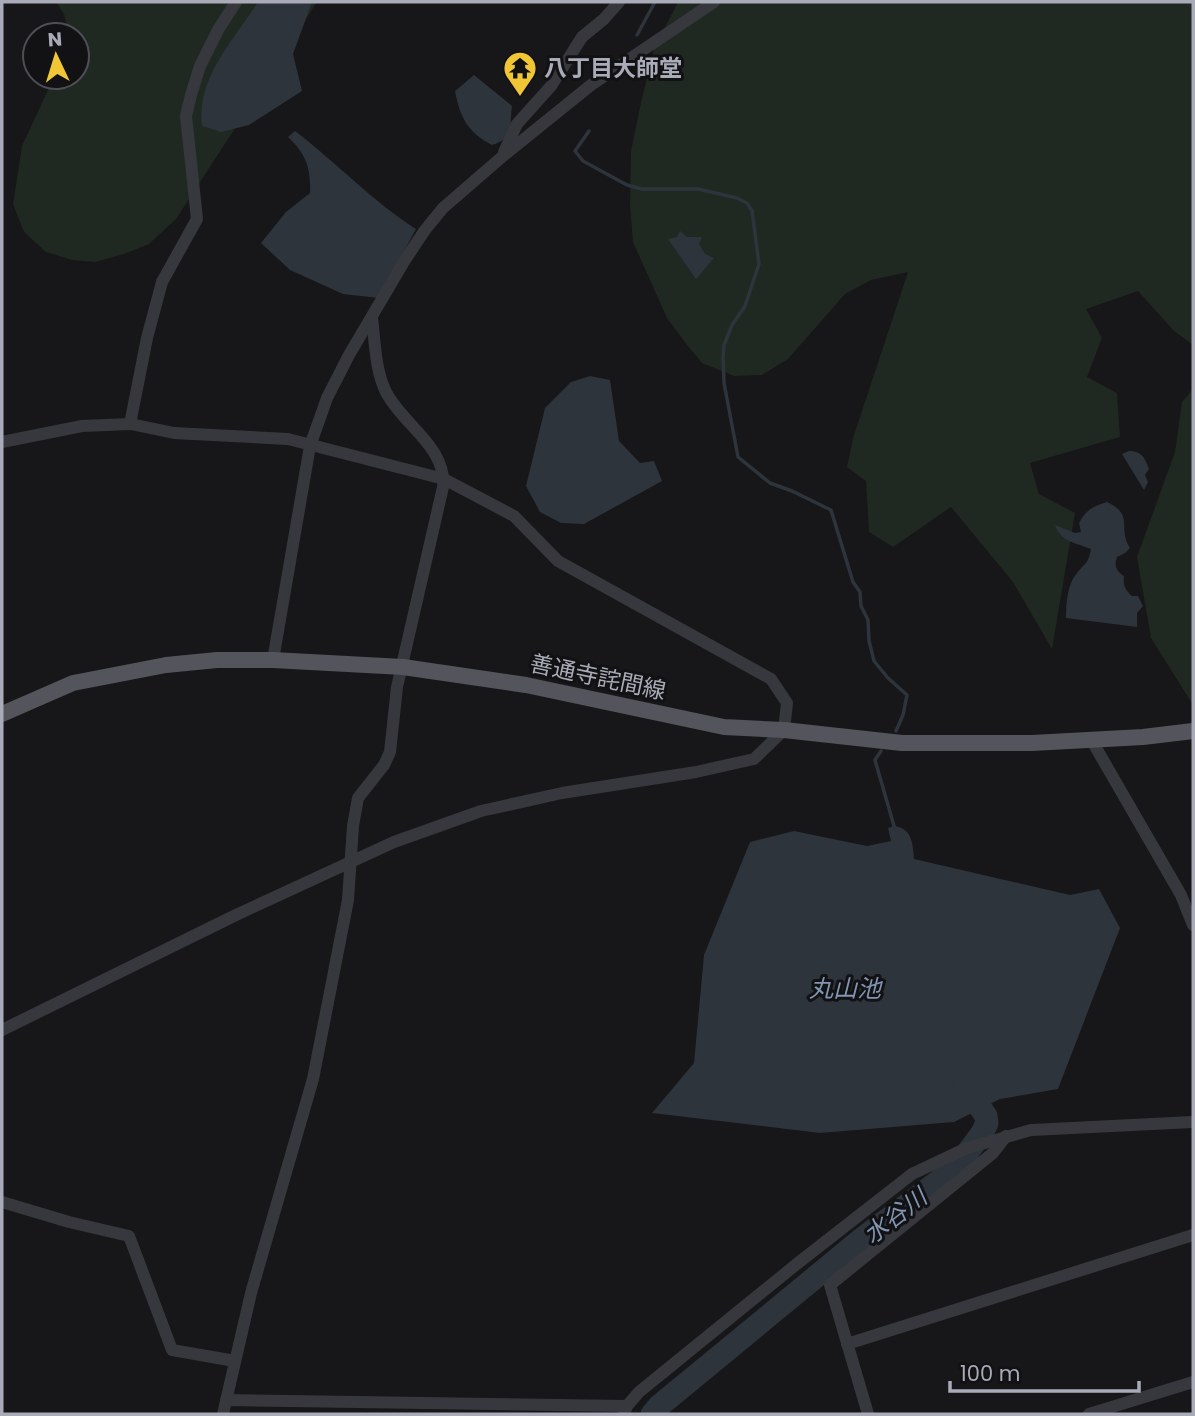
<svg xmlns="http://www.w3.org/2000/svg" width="1195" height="1416" viewBox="0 0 1195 1416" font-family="Poppins,'Noto Sans JP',sans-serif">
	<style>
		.green { fill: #202822 }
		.water { fill: #2d343c }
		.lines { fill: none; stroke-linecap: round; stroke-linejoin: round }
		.stream { stroke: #2d343c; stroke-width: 3.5 }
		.river { stroke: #2d343c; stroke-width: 23 }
		.minor { stroke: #37383d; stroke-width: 12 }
		.major { stroke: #53545c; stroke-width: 16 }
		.labels { text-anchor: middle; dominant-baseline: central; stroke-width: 6; stroke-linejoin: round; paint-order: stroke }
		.poi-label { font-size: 23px; font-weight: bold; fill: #a9acb8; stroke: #121113; text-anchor: start }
		.street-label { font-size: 23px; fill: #a9acb8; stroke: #121113 }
		.water-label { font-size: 24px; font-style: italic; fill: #8096b3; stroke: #121113 }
	</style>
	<rect width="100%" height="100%" fill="#171618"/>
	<g class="green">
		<path d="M 56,2 L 317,2 L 176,219 L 149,244 L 124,254 L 95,262 L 72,260 L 46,252 L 24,232 L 13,204 L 22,146 L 54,77 L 77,77 L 77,35 L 69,35 L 64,14 Z"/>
		<path d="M 678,2 L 1193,2 L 1193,345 L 1174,331 L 1138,291 L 1086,309 L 1102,338 L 1087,377 L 1117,393 L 1120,437 L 1030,463 L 1039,494 L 1075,513 L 1052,649 L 1013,582 L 951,507 L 893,547 L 869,532 L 866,481 L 847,467 L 853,438 L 908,272 L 871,280 L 845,294 L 788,359 L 762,375 L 734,376 L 702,363 L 687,345 L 667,318 L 633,242 L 630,205 L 631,151 L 640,107 L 654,49 Z"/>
		<path d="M 1193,389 L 1193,705 L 1151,638 L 1137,557 L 1175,452 L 1182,402 Z"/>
	</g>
	<g class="water">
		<path d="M 258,2 L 312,2 L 293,54 L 302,91 L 249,125 L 221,132 L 202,126 C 196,78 234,40 258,2 Z"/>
		<path d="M 474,75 L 512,106 C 509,127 515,138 492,145 C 467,132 460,117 455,91 Z"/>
		<path d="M 295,131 C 337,163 372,201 416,229 L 379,298 L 343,294 L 290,270 L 261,243 L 286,212 L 310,193 C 311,168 306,154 288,137 Z"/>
		<path d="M 680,231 L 687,237 L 702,237 L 699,244 L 705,254 L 714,258 L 696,279 L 668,239 L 677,237 Z"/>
		<path d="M 590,376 L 610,380 L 619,441 L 640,463 L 654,461 L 662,481 L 584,524 L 561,523 L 540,512 L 526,486 L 545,408 L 571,382 Z"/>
		<path d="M 1129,451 C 1142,451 1145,458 1149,469 L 1145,475 L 1148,482 L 1144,490 L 1122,454 Z"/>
		<path d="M 1107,502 C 1135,515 1117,528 1130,548 L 1125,553 L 1117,557 C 1114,566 1116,571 1124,576 C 1123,585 1125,590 1132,596 L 1138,596 L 1143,606 L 1137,613 L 1137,627 L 1066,618 C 1066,604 1067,584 1077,573 C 1086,562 1088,564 1091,549 C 1076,543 1061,542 1055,525 L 1075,533 L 1081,532 L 1079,523 C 1086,510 1093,506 1107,502 Z"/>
		<path d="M 894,826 C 912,828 913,844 914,859 L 1070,895 L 1099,889 L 1120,928 L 1058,1089 L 1000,1099 L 954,1122 L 820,1133 L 652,1113 L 694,1063 L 704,955 L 750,842 L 794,831 L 867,846 L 891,841 L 888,828 Z"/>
	</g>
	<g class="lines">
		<g class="stream">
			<path d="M 637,35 L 655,2"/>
			<path d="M 589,131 L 575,151 L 583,161 L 627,185 L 642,189 L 698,189 L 737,198 L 747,203 L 752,211 L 759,264 L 745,306 L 732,325 L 724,345 L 723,358 L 724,383 L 738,457 L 770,483 L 792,491 L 831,510 L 853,582 L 860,592 L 861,606 L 868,620 L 869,641 L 874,661 L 888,678 L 907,695 L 903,715 L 896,731"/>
			<path d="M 881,751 L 875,760 L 894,826"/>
		</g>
		<path class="river" d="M 652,1414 L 659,1406 L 863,1238 L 956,1168 L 982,1133 L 987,1123 L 986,1116 L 964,1084"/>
		<g class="minor">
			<path d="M 504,152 L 517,124 L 551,86 L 582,37 L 604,19 L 619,2"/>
			<path d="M 130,424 L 147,338 L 162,282 L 197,219 L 186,116 L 191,95 L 200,66 L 218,30 L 236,2"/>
			<path d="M 2,442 L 82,426 L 131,424 L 174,433 L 288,439 L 444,479 L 514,516 L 558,561 L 771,679 L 787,703 L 784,730 L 754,759 L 696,772 L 562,793 L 481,811 L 394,842 L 236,915 L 2,1030"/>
			<path d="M 273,660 L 310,446 L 327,398 L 349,355 L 405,260 L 425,230 L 443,208 L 503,156 L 591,85 L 714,2"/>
			<path d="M 1092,741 L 1181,895 L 1193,925"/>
			<path d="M 2,1202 L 69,1222 L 129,1236 L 172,1350 L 235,1361"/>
			<path d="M 847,1344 L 1193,1235"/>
			<path d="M 226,1400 L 627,1406"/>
			<path d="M 223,1414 L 251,1293 L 313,1079 L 348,900 L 353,826 L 358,798 L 384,765 L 390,752 L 397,687 L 443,487 C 447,447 402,424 386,392 C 375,370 375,341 372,318"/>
			<path d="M 624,1414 L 627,1406 L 639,1392 L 798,1263 L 912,1174 L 967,1148 L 1031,1130 L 1193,1122"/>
			<path d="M 868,1414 L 830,1285 L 993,1153 L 1006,1136"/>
			<path d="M 1089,1414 L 1193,1382"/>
		</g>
		<path class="major" d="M 2,714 L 73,683 L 166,665 L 217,660 L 273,660 L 403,667 L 526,685 L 724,727 L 784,730 L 902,743 L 1032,743 L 1143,737 L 1193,731"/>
	</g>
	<defs>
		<symbol id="temple-pin" viewBox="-11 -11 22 30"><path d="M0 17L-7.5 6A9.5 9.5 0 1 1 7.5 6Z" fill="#f0c637" stroke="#121113"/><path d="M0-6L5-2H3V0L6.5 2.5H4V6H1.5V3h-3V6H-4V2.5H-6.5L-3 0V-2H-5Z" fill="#111"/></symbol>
	</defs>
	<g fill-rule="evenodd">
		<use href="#temple-pin" x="501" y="49" width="38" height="52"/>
	</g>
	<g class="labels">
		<g class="poi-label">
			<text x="544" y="68">八丁目大師堂</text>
		</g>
		<g class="street-label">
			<text transform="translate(598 677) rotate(12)">善通寺詫間線</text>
		</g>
		<g class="water-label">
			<text x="845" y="988">丸山池</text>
			<text transform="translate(895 1216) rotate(-38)">水谷川</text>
		</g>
	</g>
	<rect width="1195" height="1416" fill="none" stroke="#a9acb8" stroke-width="7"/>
	<g transform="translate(56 56) rotate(356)"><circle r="33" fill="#121113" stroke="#4e4f55" stroke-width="2"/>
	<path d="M0-5L12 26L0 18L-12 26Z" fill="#f0c637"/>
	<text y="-10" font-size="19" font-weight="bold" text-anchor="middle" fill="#a9acb8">N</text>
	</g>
	<path d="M950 1381v10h189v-10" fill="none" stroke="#a9acb8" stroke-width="3.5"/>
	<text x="960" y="1381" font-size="21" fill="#a9acb8" stroke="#121113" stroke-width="5" paint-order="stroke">100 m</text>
</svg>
